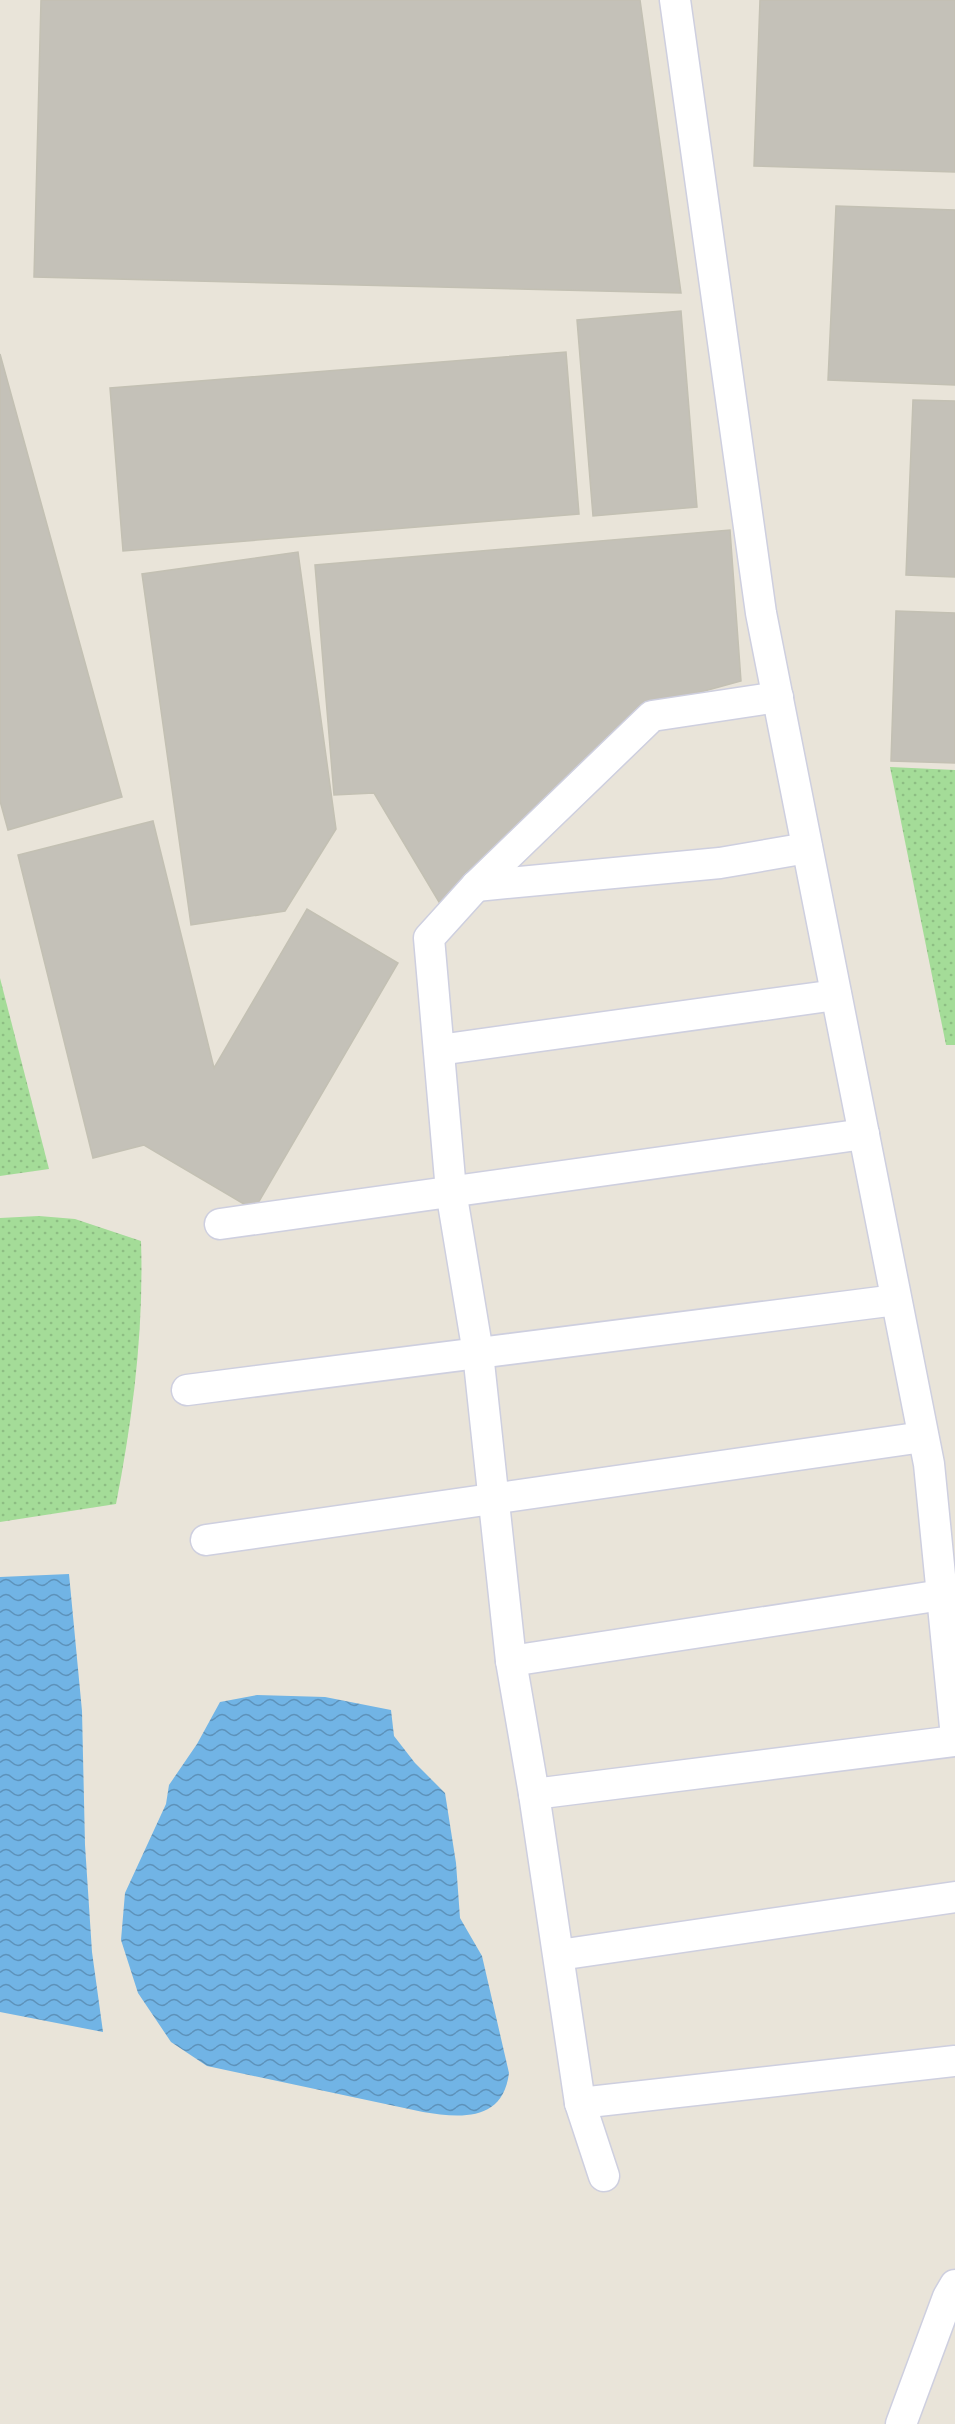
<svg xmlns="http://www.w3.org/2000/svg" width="955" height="2424" viewBox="0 0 955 2424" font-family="Manrope,sans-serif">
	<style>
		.grass { fill: url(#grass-dots) }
		.water { fill: url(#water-waves) }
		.building { fill: #c4c1b8; stroke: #c3c0b3; stroke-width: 1.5 }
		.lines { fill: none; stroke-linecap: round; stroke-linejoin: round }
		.minor-casing { stroke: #cecfdf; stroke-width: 33 }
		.minor { stroke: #fff; stroke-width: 30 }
	</style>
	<defs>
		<pattern id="grass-dots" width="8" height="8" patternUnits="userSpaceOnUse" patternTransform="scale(1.5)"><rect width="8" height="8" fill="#a4dc98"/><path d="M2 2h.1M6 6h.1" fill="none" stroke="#8dbd83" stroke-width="1.8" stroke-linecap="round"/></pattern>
		<pattern id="water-waves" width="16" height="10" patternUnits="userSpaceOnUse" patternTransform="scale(1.5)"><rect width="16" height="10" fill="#71b4e5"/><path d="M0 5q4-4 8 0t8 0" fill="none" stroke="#5d92ba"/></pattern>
	</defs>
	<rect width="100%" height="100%" fill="#e9e4d9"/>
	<g class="grass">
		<path d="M 890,767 L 955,770 L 955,1045 L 946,1045 Z"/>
		<path d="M 0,978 L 49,1169 L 0,1176 Z"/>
		<path d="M 39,1216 L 75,1219 L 141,1241 C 144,1329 133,1417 116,1504 L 0,1522 L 0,1218 Z"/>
	</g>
	<g class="water">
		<path d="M 69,1574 L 82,1711 L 85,1845 L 92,1952 L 103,2032 L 0,2012 L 0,1577 Z"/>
		<path d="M 257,1695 L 325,1697 L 391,1710 L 394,1736 L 415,1763 L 445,1793 L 456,1863 L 460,1918 L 482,1956 L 509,2073 C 503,2122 460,2118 423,2112 L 207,2066 L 171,2042 L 138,1993 L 121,1940 L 125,1893 L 166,1804 L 169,1785 L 197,1744 L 220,1702 Z"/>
	</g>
	<g class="building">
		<path d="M 41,0 L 640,0 L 681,293 L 34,277 Z"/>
		<path d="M 760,0 L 955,0 L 955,172 L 754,166 Z"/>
		<path d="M 836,206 L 955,210 L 955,385 L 828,380 Z"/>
		<path d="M 681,311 L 697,507 L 593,516 L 577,320 Z"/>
		<path d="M 566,352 L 579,514 L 123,551 L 110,388 Z"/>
		<path d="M 0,354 L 122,797 L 8,830 L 0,801 Z"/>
		<path d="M 913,400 L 955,401 L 955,577 L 906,575 Z"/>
		<path d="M 730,530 L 741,681 L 657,704 L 445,912 L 374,793 L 334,795 L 315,565 Z"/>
		<path d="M 298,552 L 336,829 L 285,911 L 191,925 L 142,574 Z"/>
		<path d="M 896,611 L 955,613 L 955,763 L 891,761 Z"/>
		<path d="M 153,821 L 214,1068 L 307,909 L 398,963 L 254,1210 L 144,1145 L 93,1158 L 18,855 Z"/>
	</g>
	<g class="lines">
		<defs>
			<g id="minor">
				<path d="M 675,0 L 761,613 L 929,1464 L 955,1727"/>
				<path d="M 476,886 L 720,863 L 807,848"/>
				<path d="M 439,1050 L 836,995"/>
				<path d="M 220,1224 L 864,1134"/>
				<path d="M 187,1390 L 896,1300"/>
				<path d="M 206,1540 L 923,1437"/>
				<path d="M 511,1661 L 942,1595"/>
				<path d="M 534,1794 L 955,1741"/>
				<path d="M 559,1955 L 955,1897"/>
				<path d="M 580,2103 L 955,2061"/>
				<path d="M 604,2176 L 580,2103 L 534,1794 L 511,1661 L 478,1353 L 451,1191 L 429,938 L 476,886 L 652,716 L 778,697"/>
				<path d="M 901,2424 L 948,2297 L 955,2285"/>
			</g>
		</defs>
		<use href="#minor" class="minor-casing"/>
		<use href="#minor" class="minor"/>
	</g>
</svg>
